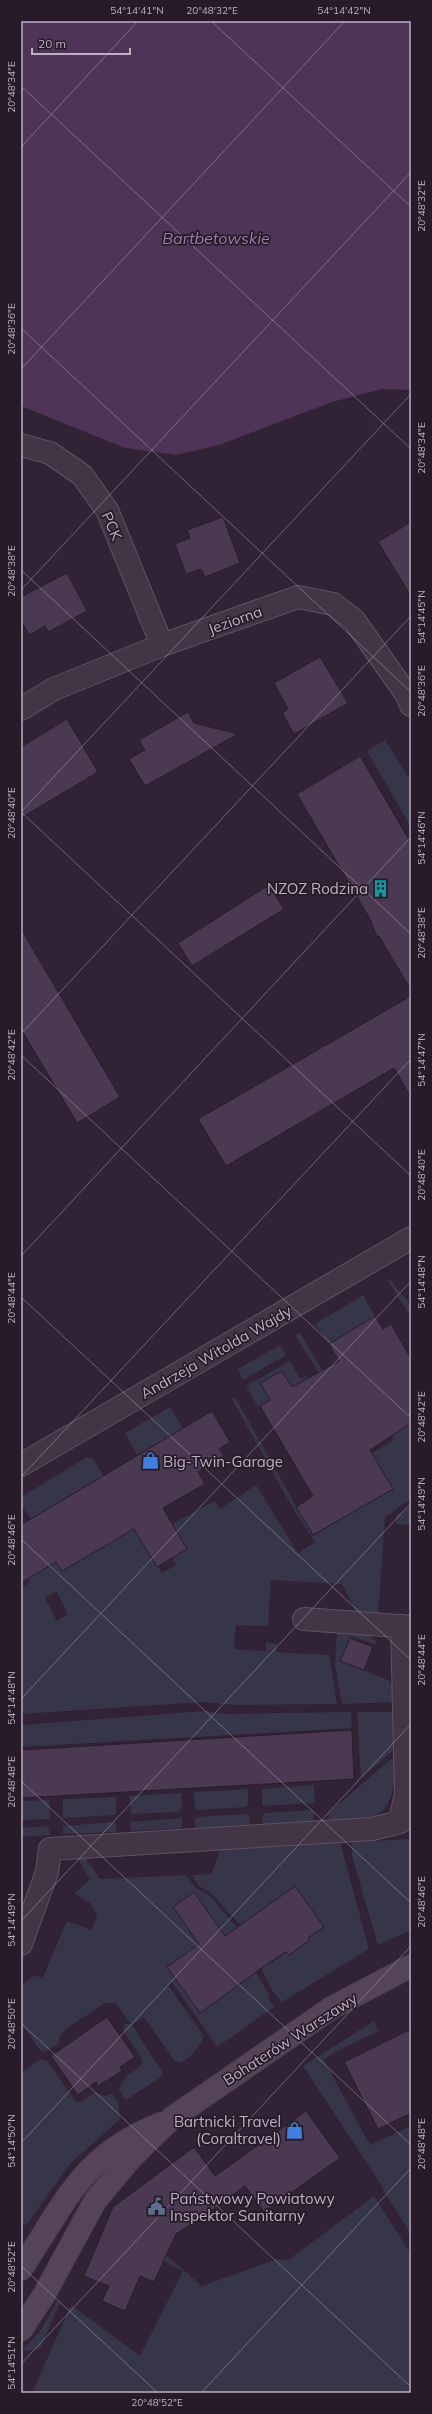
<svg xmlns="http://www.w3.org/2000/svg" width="432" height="2414" viewBox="0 0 432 2414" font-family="Mulish,sans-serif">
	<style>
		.green { fill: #363648; fill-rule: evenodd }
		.water { fill: #4e3456 }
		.building { fill: #4b3951; stroke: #291d2c }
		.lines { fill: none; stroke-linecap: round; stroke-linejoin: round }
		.minor-casing { stroke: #605263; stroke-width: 24 }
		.tertiary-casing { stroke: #605263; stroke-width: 24 }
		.secondary-casing { stroke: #4c3e4f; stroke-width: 24 }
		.minor { stroke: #423546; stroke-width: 22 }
		.tertiary { stroke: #423546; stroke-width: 22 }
		.secondary { stroke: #554358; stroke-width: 22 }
		.ticks { fill: none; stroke: #bfafc2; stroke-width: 1; stroke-opacity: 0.45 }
		.labels { text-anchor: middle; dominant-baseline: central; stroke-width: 3.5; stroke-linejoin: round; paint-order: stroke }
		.street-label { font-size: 15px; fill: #bfafc2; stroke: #271b2a }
		.poi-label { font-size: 15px; fill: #bfafc2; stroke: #271b2a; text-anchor: end }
		.water-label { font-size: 16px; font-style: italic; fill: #9d7aa9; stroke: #271b2a }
		.neatline { fill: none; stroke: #bfafc2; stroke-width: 1.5 }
		.ticks-label { font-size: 10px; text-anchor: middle; fill: #bfafc2 }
	</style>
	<rect width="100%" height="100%" fill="#312235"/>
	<g class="green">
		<path d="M 385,740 L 411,781 L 411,827 L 367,751 Z"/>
		<path d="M 390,1280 L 411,1305 L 411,1317 L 388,1281 Z"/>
		<path d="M 363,1295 L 375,1316 L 329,1344 L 315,1324 Z"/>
		<path d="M 300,1333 L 372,1453 L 394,1440 L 374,1407 L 411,1391 L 411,1499 L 385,1517 L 378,1613 L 356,1611 L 342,1584 L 271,1580 L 268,1626 L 236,1625 L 234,1649 L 266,1651 L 266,1642 L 277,1644 L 276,1652 L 329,1655 L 337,1704 L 235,1705 L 203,1702 L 21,1714 L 21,1588 L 30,1582 L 21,1567 L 21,1524 L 31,1519 L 21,1505 L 21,1497 L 87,1457 L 93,1459 L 104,1476 L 31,1519 L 62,1571 L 135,1528 L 162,1573 L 176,1565 L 172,1558 L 187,1549 L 172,1524 L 215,1501 L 220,1509 L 256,1485 L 298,1553 L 315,1542 L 295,1512 L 232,1399 L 235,1397 L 313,1536 L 340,1520 L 322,1491 L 297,1470 L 329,1452 L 282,1371 L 261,1383 L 270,1400 L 258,1407 L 246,1386 L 290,1361 L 300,1379 L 307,1376 L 339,1430 L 347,1418 L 295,1335 ZM 56,1591 L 68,1614 L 57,1621 L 45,1598 Z"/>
		<path d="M 280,1345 L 286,1355 L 243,1380 L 238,1369 Z"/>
		<path d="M 170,1407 L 183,1428 L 137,1455 L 125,1433 Z"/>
		<path d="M 411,1506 L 411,1525 L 396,1524 L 396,1516 Z"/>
		<path d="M 337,1631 C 349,1632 374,1630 377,1645 L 351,1636 L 341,1661 L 388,1680 L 393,1688 L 394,1702 L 342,1704 L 335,1664 Z"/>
		<path d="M 205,1711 L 226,1714 L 351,1712 L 352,1728 L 21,1747 L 21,1725 Z"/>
		<path d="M 357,1712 L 394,1712 L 395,1749 L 361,1778 Z"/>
		<path d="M 395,1756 C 395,1778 396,1810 370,1818 C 358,1822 342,1821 329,1822 L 328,1813 Z"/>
		<path d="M 314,1785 L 315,1803 L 262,1806 L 262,1789 Z"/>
		<path d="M 248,1789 L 248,1804 L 246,1807 L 198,1810 L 195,1808 L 194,1792 Z"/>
		<path d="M 181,1793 L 182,1808 L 178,1812 L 131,1814 L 129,1796 Z"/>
		<path d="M 116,1797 L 116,1812 L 114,1815 L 63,1818 L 63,1799 Z"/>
		<path d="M 49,1800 L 50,1819 L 21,1820 L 21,1801 Z"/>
		<path d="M 313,1810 L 314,1823 L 263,1824 L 262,1816 L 265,1813 Z"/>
		<path d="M 249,1814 L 250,1825 L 195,1828 L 195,1819 L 197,1817 Z"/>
		<path d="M 182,1818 L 182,1828 L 131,1831 L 130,1822 Z"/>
		<path d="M 115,1822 L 117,1832 L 63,1834 L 63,1826 Z"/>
		<path d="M 48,1826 L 50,1835 L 21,1837 L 21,1828 Z"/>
		<path d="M 411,1839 L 411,1930 L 378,1945 L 352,1856 L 351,1842 Z"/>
		<path d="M 340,1842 L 369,1949 L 282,2002 L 273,1992 L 258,1962 L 266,1956 L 271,1963 L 286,1952 L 289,1955 L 310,1940 L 308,1938 L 238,1923 L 211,1893 L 199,1886 L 192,1875 L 211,1874 L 221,1848 Z"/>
		<path d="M 83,1854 L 100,1879 L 186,1875 L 196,1888 L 210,1896 L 235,1925 L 241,1937 L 237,1940 L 269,1994 L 269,1999 L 274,2007 L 217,2047 L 172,1982 L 168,1985 L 204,2036 C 200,2047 189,2060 179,2063 L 174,2060 L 144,2017 L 132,2025 L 163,2073 L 161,2077 L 126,2100 L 119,2090 C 124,2072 138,2073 143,2061 L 123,2030 L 125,2024 L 131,2024 L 116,2003 L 105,2003 L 66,2029 L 60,2036 L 59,2043 L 45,2052 L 40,2050 L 21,2024 L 21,1986 L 33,1976 L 43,1977 L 67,1921 L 92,1930 L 97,1915 L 89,1902 L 74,1894 L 90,1879 L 76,1856 Z"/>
		<path d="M 374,2021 L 378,2031 L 335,2052 L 324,2060 L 370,2145 L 411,2126 L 411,2234 L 383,2190 L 384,2189 L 303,2066 Z"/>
		<path d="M 41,2059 L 47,2061 L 76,2102 L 81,2102 L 95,2092 L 104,2096 L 112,2094 L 118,2102 L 120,2119 L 70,2164 L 27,2224 L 21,2225 L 21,2073 Z"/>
		<path d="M 374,2196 L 411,2254 L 411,2393 L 32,2393 L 71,2305 L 140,2356 L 183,2271 L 163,2261 L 152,2243 L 202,2286 L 277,2259 L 288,2260 Z"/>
		<path d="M 61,2300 L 40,2349 L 26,2351 L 23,2349 L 39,2333 L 56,2303 Z"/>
	</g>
	<path class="water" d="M 21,21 L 411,21 L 411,390 L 382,389 L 332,402 L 219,445 L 176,455 L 125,448 L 21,406 Z"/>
	<g class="building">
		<path d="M 223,517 L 240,563 L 205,577 L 201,569 L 186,574 L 175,544 L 190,538 L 187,530 Z"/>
		<path d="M 411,522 L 411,596 L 378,542 Z"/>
		<path d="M 67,573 L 87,611 L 48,632 L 45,626 L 29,635 L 21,620 L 21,597 Z"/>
		<path d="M 320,657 L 348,703 L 294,734 L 282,713 L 288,709 L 274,683 Z"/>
		<path d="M 188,712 L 194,723 L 238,734 L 145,786 L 129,759 L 145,750 L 139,740 Z"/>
		<path d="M 67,719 L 98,772 L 21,818 L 21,747 Z"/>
		<path d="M 360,756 L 411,843 L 411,990 L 379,936 L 377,937 L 370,919 L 297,794 Z"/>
		<path d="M 269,885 L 284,909 L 192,966 L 178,943 Z"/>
		<path d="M 21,929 L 120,1097 L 77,1123 L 21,1029 Z"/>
		<path d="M 411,996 L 411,1097 L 394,1068 L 226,1166 L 198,1119 Z"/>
		<path d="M 375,1316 L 383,1329 L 391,1324 L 411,1359 L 411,1423 L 370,1450 L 393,1489 L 313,1535 L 296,1507 L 313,1496 L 260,1406 L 270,1400 L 260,1383 L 282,1371 L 292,1387 L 339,1361 L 329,1344 Z"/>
		<path d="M 212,1411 L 230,1442 L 219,1449 L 224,1456 L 198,1472 L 205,1484 L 163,1508 L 187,1549 L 157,1567 L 134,1529 L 62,1571 L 56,1562 L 21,1583 L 21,1525 Z"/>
		<path d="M 350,1638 L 373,1647 L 364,1670 L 340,1661 Z"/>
		<path d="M 352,1730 L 354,1779 L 21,1798 L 21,1750 Z"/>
		<path d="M 295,1886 L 324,1927 L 308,1938 L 310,1940 L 289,1955 L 286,1952 L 270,1962 L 200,2013 L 167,1967 L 199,1944 L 173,1907 L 194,1892 L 225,1936 Z"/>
		<path d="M 107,2017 L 135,2057 L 120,2067 L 122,2071 L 98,2086 L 96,2082 L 78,2095 L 51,2056 Z"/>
		<path d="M 411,2029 L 411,2113 L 378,2129 L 344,2062 Z"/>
		<path d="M 306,2111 L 340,2158 L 264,2212 L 245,2186 L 204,2216 L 176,2234 L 154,2282 L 140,2276 L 125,2311 L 102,2301 L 109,2286 L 84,2276 L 113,2207 L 194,2147 L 215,2176 Z"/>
	</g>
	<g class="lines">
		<defs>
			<g id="minor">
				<path d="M 21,445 L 50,453 L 82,475 L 107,510 L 162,645"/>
				<path d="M 21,709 L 54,689 L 162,645 L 298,597 L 333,604 L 354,620 L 407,695 L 411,705"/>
				<path d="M 304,1619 L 411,1627"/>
				<path d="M 21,1944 L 47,1872 L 50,1849 L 372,1829 L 400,1822 L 406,1793 L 402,1626"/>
			</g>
			<path id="tertiary" d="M 21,1465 L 411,1238"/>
			<g id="secondary">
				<path d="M 21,2269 C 66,2203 79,2157 160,2124"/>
				<path d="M 21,2330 L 44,2295 L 95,2201 L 130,2159 L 172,2118 L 333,2007 L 411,1966"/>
			</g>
		</defs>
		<use href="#minor" class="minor-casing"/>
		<use href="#tertiary" class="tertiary-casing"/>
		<use href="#secondary" class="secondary-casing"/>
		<use href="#minor" class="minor"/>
		<use href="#tertiary" class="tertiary"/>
		<use href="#secondary" class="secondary"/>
	</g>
	<path class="ticks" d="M 211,21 L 411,207M 21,86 L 411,449M 21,147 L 138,21M 21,328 L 411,692M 21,369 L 345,21M 21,570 L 411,934M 21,590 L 411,172M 21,812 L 411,1176M 21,812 L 411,394M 21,1034 L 411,616M 21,1055 L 411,1418M 21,1256 L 411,837M 21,1297 L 411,1660M 21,1477 L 411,1059M 21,1539 L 411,1903M 21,1699 L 411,1281M 21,1781 L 411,2145M 21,1921 L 411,1503M 21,2023 L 411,2387M 21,2143 L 411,1724M 21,2266 L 158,2393M 21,2364 L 411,1946M 201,2393 L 411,2168M 408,2393 L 411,2390"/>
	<defs>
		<symbol id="building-bare" viewBox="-9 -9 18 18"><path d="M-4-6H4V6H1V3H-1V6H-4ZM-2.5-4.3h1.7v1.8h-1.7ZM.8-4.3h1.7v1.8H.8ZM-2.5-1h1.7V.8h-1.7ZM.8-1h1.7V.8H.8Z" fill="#0f9aa8" stroke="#271b2a" stroke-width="2.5" paint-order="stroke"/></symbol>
		<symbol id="shop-bare" viewBox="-9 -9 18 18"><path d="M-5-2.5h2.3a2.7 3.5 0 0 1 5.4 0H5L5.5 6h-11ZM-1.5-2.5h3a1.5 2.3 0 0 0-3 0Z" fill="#3f7fe0" stroke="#271b2a" stroke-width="2.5" paint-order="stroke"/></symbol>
		<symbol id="civic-bare" viewBox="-9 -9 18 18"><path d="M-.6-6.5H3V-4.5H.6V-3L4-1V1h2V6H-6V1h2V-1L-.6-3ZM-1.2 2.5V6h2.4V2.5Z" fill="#5c6f8a" stroke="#271b2a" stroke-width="2.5" paint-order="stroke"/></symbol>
	</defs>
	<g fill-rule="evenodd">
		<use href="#building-bare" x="368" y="876" width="25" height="25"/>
		<use href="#shop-bare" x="138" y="1448" width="25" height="25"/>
		<use href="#shop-bare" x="282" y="2118" width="25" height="25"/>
		<use href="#civic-bare" x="144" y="2194" width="25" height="25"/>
	</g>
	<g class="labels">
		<g class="street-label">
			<text transform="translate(112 526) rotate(66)">PCK</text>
			<text transform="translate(235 620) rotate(-20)">Jeziorna</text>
			<text transform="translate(216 1352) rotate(-30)">Andrzeja Witolda Wajdy</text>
			<text transform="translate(290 2039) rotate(-33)">Bohaterów Warszawy</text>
		</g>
		<g class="poi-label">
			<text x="368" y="888">NZOZ Rodzina</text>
			<text x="163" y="1461" text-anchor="start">Big-Twin-Garage</text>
			<text x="281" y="2121">Bartnicki Travel<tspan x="281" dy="17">(Coraltravel)</tspan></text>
			<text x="170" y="2198" text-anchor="start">Państwowy Powiatowy<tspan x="170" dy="17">Inspektor Sanitarny</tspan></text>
		</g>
		<g class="water-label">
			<text x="216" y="238">Bartbetowskie</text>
		</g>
	</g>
	<rect width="432" height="2414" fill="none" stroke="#271b2a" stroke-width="44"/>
	<path d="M32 48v6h98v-6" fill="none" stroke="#bfafc2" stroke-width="2"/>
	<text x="38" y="48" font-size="12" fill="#bfafc2" stroke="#271b2a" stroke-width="3" paint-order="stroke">20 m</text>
	<rect x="22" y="22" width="388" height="2370" class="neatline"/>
	<g class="ticks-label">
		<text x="137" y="14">54°14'41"N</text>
		<text x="212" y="14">20°48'32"E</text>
		<text x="344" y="14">54°14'42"N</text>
		<text transform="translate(11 87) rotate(-90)" y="4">20°48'34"E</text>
		<text transform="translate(421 206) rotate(-90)" y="4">20°48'32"E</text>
		<text transform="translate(11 329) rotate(-90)" y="4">20°48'36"E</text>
		<text transform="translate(421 448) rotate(-90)" y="4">20°48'34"E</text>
		<text transform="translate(11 571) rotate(-90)" y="4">20°48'38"E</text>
		<text transform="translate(421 617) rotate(-90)" y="4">54°14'45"N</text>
		<text transform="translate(421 691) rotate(-90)" y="4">20°48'36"E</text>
		<text transform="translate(11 813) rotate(-90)" y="4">20°48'40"E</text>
		<text transform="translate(421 838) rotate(-90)" y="4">54°14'46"N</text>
		<text transform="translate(421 933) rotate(-90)" y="4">20°48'38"E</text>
		<text transform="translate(11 1055) rotate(-90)" y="4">20°48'42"E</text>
		<text transform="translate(421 1060) rotate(-90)" y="4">54°14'47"N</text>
		<text transform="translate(421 1175) rotate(-90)" y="4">20°48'40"E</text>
		<text transform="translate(421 1282) rotate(-90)" y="4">54°14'48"N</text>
		<text transform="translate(11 1298) rotate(-90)" y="4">20°48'44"E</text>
		<text transform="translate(421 1417) rotate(-90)" y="4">20°48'42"E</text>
		<text transform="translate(421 1504) rotate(-90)" y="4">54°14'49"N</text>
		<text transform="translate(11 1540) rotate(-90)" y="4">20°48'46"E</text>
		<text transform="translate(421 1660) rotate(-90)" y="4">20°48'44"E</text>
		<text transform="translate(11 1698) rotate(-90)" y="4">54°14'48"N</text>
		<text transform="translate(11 1782) rotate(-90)" y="4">20°48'48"E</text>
		<text transform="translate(421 1902) rotate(-90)" y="4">20°48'46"E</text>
		<text transform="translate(11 1920) rotate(-90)" y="4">54°14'49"N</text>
		<text transform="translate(11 2024) rotate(-90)" y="4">20°48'50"E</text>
		<text transform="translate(11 2141) rotate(-90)" y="4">54°14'50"N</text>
		<text transform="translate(421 2144) rotate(-90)" y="4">20°48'48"E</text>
		<text transform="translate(11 2267) rotate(-90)" y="4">20°48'52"E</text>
		<text transform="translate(11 2363) rotate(-90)" y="4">54°14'51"N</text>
		<text x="157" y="2406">20°48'52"E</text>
	</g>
</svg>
